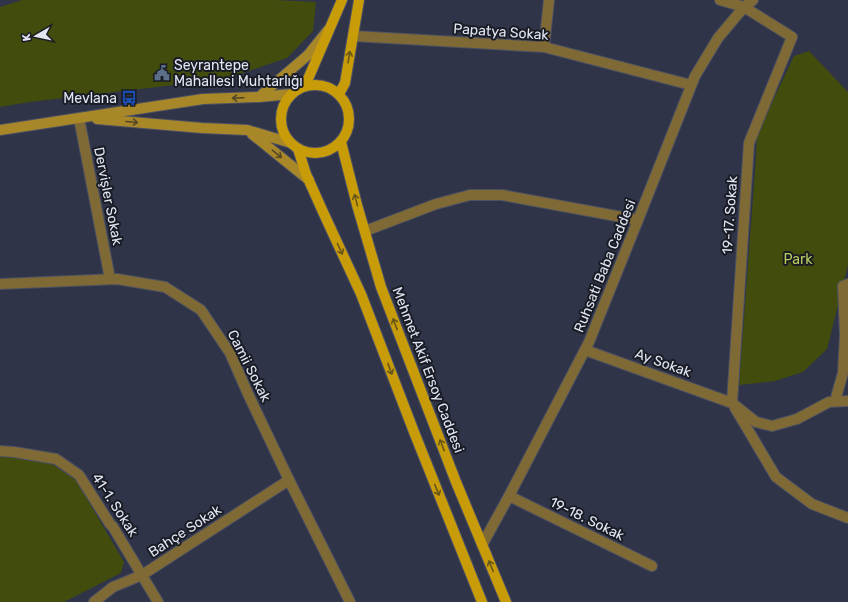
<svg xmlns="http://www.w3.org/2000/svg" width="848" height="602" viewBox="0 0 848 602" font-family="Rubik,sans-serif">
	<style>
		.green { fill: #414c0d }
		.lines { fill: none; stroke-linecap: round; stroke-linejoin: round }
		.street-casing { stroke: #4c5063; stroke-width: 12 }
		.secondary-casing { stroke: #4c5063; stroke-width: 12 }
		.primary-casing { stroke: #4c5063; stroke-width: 12 }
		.street { stroke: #7f6a35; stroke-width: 10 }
		.secondary { stroke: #a88728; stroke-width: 10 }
		.primary { stroke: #c89c09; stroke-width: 10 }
		.oneway { stroke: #685618 }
		.oneway2 { stroke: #534726 }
		.labels { text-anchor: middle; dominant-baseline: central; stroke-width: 4; stroke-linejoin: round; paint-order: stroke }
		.street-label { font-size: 14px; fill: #e2e6f3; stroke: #1a1c25 }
		.poi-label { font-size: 14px; fill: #e2e6f3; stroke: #1a1c25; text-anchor: start }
		.park-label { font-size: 14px; fill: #b7cd5e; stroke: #1a1c25 }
	</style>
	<rect width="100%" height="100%" fill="#2f3448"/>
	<g class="green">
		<path d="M 22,0 L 275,0 L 316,2 L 313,31 L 287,58 L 225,79 L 30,102 L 0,107 L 0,7 Z"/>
		<path d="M 809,51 L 848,92 L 848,265 L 827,349 L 803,372 L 775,381 L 739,385 L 756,157 L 757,134 L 794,56 Z"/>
		<path d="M 0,453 L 43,458 L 76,480 L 124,562 L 121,573 L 64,602 L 0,602 Z"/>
	</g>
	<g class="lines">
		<defs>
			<g id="street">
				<path d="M 720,0 L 744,7 L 792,37 L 749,143 L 732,403"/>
				<path d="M 353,36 L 544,47 L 691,85"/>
				<path d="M 544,47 L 549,0"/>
				<path d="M 79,118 L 110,279"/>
				<path d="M 365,231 L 436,204 L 470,195 L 502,195 L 638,220"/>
				<path d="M 0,284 L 117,279 L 165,287 L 201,310 L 230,353 L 248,394 L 289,480 L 350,602"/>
				<path d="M 585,350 L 732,403 L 756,422 L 772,426 L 797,419 L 829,402 L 848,401"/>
				<path d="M 835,401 L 843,373 L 845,335 L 843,286 L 848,284"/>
				<path d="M 735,408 L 776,477 L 812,504 L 848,518"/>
				<path d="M 0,451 L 14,452 L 56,459 L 79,475 L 110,524 L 113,527 L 158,602"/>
				<path d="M 509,496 L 652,566"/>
				<path d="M 482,545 L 509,496 L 589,342 L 638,220 L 695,76 L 718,38 L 744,7 L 753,0"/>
				<path d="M 94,602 L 113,587 L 142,575 L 289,480"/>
			</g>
			<g id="secondary">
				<path d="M 259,97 L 308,55 L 328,30"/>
				<path d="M 97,119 L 202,128 L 247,130 L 291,143"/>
				<path d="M 0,130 L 203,99 L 259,97 L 291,94"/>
				<path d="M 252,134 L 309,180"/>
			</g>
			<g id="primary">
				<circle cx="315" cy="119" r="34"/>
				<path d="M 305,86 L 342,0"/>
				<path d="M 339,94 L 345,83 L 359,0"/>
				<path d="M 341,142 L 357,205 L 381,287 L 456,482 L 506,602"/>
				<path d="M 298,149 L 306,174 L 323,212 L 361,294 L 414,432 L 482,602"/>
			</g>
		</defs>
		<use href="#street" class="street-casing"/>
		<use href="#secondary" class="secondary-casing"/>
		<use href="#primary" class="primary-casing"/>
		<use href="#street" class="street"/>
		<use href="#secondary" class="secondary"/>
		<use href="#primary" class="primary"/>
	</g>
	<defs><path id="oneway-shaft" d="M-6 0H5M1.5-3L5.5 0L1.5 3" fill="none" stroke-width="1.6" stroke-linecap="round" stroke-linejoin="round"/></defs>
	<g class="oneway">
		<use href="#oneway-shaft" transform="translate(349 57) rotate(-80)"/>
		<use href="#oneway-shaft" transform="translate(356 200) rotate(-104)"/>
		<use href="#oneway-shaft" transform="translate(340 249) rotate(65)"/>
		<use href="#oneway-shaft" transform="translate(395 324) rotate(-111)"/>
		<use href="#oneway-shaft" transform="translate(390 369) rotate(69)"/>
		<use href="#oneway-shaft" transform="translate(442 445) rotate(-111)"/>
		<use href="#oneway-shaft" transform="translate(437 490) rotate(68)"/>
		<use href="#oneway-shaft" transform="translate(491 566) rotate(-112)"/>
	</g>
	<g class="oneway2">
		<use href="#oneway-shaft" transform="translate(238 98) rotate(178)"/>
		<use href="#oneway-shaft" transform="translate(132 122) rotate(5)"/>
		<use href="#oneway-shaft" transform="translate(277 154) rotate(39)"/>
	</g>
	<defs>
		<symbol id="civic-bare" viewBox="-9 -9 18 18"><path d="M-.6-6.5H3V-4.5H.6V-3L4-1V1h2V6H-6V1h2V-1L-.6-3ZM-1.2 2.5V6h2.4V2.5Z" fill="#5c6f8a" stroke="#1a1c25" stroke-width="2.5" paint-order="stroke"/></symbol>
		<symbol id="bus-bare" viewBox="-9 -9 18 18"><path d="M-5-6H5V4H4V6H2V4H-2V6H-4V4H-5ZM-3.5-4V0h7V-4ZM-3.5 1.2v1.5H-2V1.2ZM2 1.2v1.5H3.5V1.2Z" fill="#1a4fb4" stroke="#1a1c25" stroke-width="2.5" paint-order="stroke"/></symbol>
	</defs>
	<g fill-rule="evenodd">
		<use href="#civic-bare" x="151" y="62" width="22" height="22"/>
		<use href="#bus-bare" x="118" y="87" width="22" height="22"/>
	</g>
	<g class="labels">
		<g class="street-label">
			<text transform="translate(501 32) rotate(4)">Papatya Sokak</text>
			<text transform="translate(108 196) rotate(79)">Dervişler Sokak</text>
			<text transform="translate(730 215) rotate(-86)">19-17. Sokak</text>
			<text transform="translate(605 266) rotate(-68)">Ruhsati Baba Caddesi</text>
			<text transform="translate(663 363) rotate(20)">Ay Sokak</text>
			<text transform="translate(249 366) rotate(63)">Camii Sokak</text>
			<text transform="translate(428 370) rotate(69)">Mehmet Akif Ersoy Caddesi</text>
			<text transform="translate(115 505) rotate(57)">41-1. Sokak</text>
			<text transform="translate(587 519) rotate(26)">19-18. Sokak</text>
			<text transform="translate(185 531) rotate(-33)">Bahçe Sokak</text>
		</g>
		<g class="poi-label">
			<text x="174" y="65">Seyrantepe<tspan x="174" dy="16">Mahallesi Muhtarlığı</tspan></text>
			<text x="117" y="98" text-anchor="end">Mevlana</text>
		</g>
		<g class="park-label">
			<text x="798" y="259">Park</text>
		</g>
	</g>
	<g transform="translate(36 36) rotate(261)" stroke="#1a1c25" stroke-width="3" paint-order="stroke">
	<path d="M0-3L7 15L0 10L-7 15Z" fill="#e2e6f3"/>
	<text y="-6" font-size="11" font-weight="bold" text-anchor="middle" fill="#e2e6f3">K</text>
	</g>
</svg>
